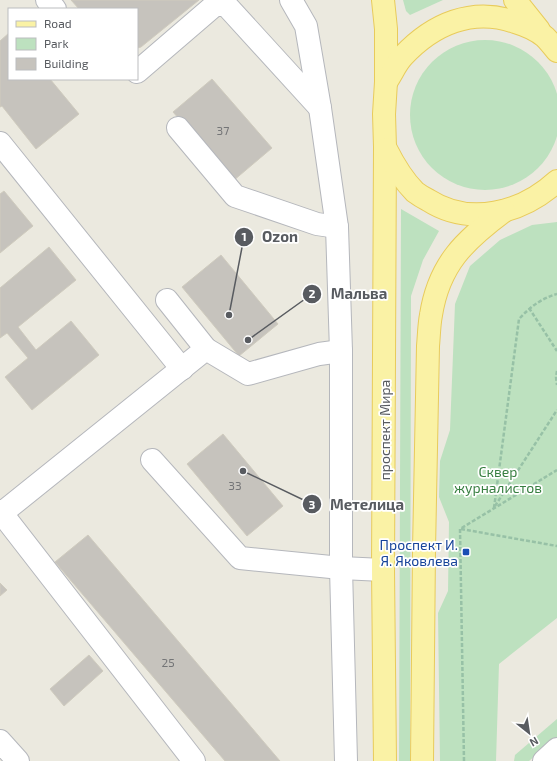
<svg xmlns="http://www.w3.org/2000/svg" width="557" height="761" viewBox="0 0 557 761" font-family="'Exo 2',sans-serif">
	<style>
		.green { fill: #bde1bf }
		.building { fill: #c6c3bd; stroke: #cfcbbe }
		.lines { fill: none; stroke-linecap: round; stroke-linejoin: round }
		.minor-casing { stroke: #b5b7bc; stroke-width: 24 }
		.major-casing { stroke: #e8cb5b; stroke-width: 24 }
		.path { stroke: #97c1a6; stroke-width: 2.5; stroke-dasharray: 4 2; stroke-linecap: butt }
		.minor { stroke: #fff; stroke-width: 22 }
		.major { stroke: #faf2a5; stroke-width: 22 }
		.transit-dot { fill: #1a4fb4; stroke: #fff; stroke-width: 1.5 }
		.labels { text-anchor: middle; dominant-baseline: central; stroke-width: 3.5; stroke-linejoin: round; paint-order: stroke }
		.number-label { font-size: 12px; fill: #747577 }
		.street-label { font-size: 14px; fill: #585b60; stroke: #fff }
		.park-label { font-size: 14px; fill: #387f41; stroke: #fff }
		.transit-label { font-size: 14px; fill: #164399; stroke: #fff; text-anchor: end }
		.leader { fill: none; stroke: #585b60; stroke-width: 1.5 }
		.callout-dot { fill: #585b60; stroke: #fff; stroke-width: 1.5 }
		.mark-label { font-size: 12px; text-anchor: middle; font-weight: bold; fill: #fff }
		.callout-label { font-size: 15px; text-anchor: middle; font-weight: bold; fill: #585b60; stroke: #fff; stroke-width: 3.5; stroke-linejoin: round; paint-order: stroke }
	</style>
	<rect width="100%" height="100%" fill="#ebe9df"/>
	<g class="green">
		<path d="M 403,0 L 443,0 L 410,15 L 406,11 Z"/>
		<circle cx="485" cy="115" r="75"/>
		<path d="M 401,209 L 439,231 L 423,260 L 411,296 L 410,761 L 399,761 Z"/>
		<path d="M 557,222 L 557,618 L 499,664 L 496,761 L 440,761 L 438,613 L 448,591 L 449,522 L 439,497 L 440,461 L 450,430 L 455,304 L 470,266 L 500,240 L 532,225 Z"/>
		<path d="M 557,719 L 557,737 L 529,761 L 514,761 L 515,755 Z"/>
	</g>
	<g class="building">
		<path d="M 71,0 L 199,0 L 141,47 L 137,48 L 137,9 L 79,9 Z"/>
		<path d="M 9,33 L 9,79 L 50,79 L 79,114 L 36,149 L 2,106 L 0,107 L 0,41 Z"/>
		<path d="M 212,79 L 272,148 L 233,181 L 173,112 Z"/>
		<path d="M 4,191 L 33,226 L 0,253 L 0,194 Z"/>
		<path d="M 49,247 L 76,280 L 18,327 L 36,350 L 71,321 L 99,355 L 32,410 L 5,377 L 28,358 L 7,333 L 0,338 L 0,288 Z"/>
		<path d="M 221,255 L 278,324 L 239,356 L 182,287 Z"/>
		<path d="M 223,434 L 283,506 L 247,536 L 187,464 Z"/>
		<path d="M 88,535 L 280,761 L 225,761 L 55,562 Z"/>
		<path d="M 0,583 L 7,590 L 0,596 Z"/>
		<path d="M 89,655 L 103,671 L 64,706 L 50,689 Z"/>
	</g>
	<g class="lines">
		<defs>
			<g id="minor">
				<path d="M 47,0 L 55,9"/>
				<path d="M 291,0 L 306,26 L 320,108 L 337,227 L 341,351 L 341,568 L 346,761"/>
				<path d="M 137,72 L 215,5 L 226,5 L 320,108"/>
				<path d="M 178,128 L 235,196 L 317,224 L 337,227"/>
				<path d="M 0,143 L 182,369"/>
				<path d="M 167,300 L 206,349"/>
				<path d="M 152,460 L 240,558 L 341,568 L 383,570"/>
				<path d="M 0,511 L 194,761"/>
				<path d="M 2,513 L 206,349 L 248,374 L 319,354 L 341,351"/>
				<path d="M 0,741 L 18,761"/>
				<path d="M 544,761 L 557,749"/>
			</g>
			<g id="major">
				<path d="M 383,0 L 386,29 L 386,82 L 384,114 L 385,147 L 383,570 L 385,761"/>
				<path d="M 515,0 L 539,30"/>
				<path d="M 386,82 C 392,74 396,63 403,56 C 433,24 472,7 515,22 C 525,25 537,30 545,37 C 549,41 553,46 557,51"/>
				<path d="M 386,149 C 394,165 402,179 415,192 C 419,195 424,198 428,200 C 470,227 522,213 557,181"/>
				<path d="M 422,761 L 424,550 L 428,346 C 429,336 429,325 431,315 C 439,264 465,240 504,211"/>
			</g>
		</defs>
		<use href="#minor" class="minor-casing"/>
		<use href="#major" class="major-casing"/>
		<g class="path">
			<path d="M 529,308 L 557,351"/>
			<path d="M 557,371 L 556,377 L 557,385"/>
			<path d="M 495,506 L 557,410"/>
			<path d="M 494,508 L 519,319 C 530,307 542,298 557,294"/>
			<path d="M 461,529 L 557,546"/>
			<path d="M 464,761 L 460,529 L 557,470"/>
		</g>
		<use href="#minor" class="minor"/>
		<use href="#major" class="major"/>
	</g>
	<rect class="transit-dot" x="462" y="548" width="8" height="8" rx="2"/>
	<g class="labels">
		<g class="number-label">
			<text x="223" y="130">37</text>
			<text x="235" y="485">33</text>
			<text x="168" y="662">25</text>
		</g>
		<g class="street-label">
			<text transform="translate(384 430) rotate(-90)">проспект Мира</text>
		</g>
		<g class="park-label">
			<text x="498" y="471">Сквер<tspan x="498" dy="16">журналистов</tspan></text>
		</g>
		<g class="transit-label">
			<text x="458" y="544">Проспект И.<tspan x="458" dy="16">Я. Яковлева</tspan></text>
		</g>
	</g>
	<path class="leader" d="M229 315L244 237M248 340L312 294M243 471L312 504"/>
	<g class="callout-dot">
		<circle cx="229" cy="315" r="4"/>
		<circle cx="248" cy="340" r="4"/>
		<circle cx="243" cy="471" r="4"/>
		<circle cx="244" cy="237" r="10"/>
		<circle cx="312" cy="294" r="10"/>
		<circle cx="312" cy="504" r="10"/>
	</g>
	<g class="mark-label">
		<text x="244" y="241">1</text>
		<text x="312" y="298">2</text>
		<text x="312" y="509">3</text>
	</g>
	<g class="callout-label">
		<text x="280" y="242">Ozon</text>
		<text x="359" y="299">Мальва</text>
		<text x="367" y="510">Метелица</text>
	</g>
	<rect x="8" y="8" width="130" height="72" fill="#ffffff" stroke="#bcbdbf"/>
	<rect x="16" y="21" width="20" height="6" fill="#faf2a5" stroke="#bcbdbf"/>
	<text x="44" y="28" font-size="12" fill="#585b60">Road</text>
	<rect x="16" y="38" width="20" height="12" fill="#bde1bf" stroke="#bcbdbf"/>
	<text x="44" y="48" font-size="12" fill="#585b60">Park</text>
	<rect x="16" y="58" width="20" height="12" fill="#c6c3bd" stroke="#bcbdbf"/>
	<text x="44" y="68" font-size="12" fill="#585b60">Building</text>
	<g transform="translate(529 733) rotate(150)" stroke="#ffffff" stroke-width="3" paint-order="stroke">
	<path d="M0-3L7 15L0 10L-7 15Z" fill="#585b60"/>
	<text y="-6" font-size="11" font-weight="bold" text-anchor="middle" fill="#585b60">N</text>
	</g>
</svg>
